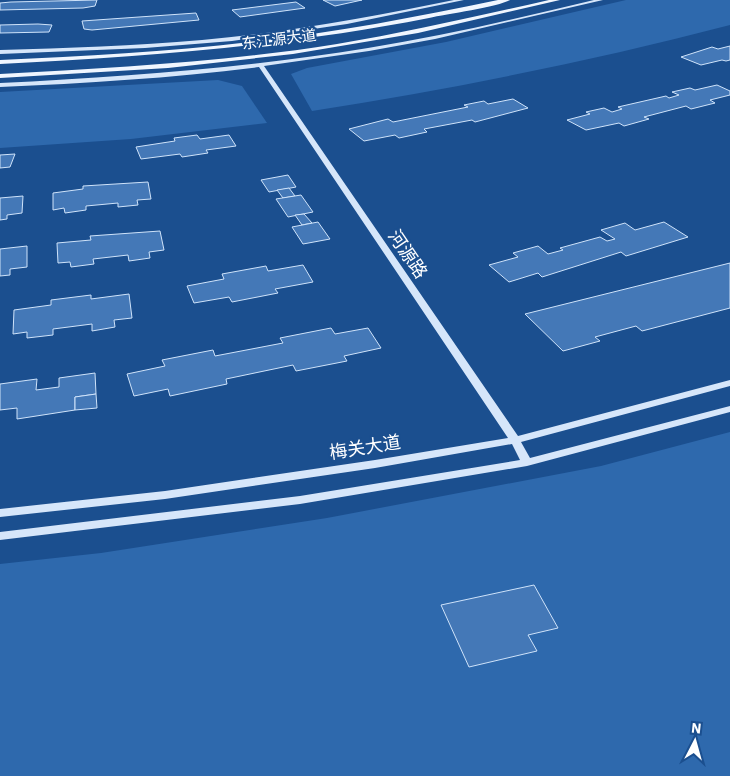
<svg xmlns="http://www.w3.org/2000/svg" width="730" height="776" viewBox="0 0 730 776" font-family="'IBM Plex Sans','Noto Sans SC',sans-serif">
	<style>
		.green { fill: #2e69ad }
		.building { fill: #4478b7; stroke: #cfe3fa }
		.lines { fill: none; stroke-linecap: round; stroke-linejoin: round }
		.secondary { fill: #d6e6fa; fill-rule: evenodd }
		.primary { fill: #f0f6ff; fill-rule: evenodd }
		.labels { text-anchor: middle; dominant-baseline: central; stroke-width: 4.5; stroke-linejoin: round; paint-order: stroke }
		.far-street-label { font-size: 15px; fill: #fff; stroke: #1b4f8f }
		.street-label { font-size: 18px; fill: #fff; stroke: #1b4f8f }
	</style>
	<rect width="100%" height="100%" fill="#1b4f8f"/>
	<g class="green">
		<path d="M 626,0 L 730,0 L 730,25 C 592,61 453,89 312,111 L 291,74 L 307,68 L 446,42 Z"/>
		<path d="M 218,80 L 242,86 L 267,123 L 131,139 L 0,148 L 0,92 Z"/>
		<path d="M 730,432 L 730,776 L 0,776 L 0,564 L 101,553 L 327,518 L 601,466 Z"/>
	</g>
	<g class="building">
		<path d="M 97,0 L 95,6 L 83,8 L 0,10 L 0,3 L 11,2 Z"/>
		<path d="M 323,0 L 362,0 L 335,6 Z"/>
		<path d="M 296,2 L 305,8 L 240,17 L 232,10 Z"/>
		<path d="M 196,13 L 199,20 L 92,30 L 84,29 L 82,21 Z"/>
		<path d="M 38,24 L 52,25 L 49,32 L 0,33 L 0,25 Z"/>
		<path d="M 730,46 L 730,60 L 726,61 L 722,60 L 701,65 L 681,57 L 712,47 L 718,49 Z"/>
		<path d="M 717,85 L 730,91 L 730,95 L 710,100 L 715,103 L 691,109 L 686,106 L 644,117 L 649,119 L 624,126 L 619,123 L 586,130 L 567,120 L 590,114 L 586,112 L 604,108 L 612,112 L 622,109 L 618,107 L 666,96 L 669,98 L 679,95 L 672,92 L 690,88 L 695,90 Z"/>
		<path d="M 513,99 L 528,108 L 475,122 L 472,120 L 424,129 L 427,132 L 399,138 L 395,135 L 364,141 L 349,129 L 388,119 L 393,122 L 468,107 L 464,105 L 484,101 L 488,104 Z"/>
		<path d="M 197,135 L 200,139 L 229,135 L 236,146 L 206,150 L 208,153 L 182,157 L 180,154 L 141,159 L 136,147 L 175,141 L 174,138 Z"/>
		<path d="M 15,154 L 10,167 L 0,168 L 0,155 Z"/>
		<path d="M 288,175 L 296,187 L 269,192 L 261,180 Z"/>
		<path d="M 148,182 L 151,199 L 137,200 L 138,205 L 118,207 L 118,203 L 86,206 L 86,210 L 65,213 L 64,208 L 53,210 L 53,193 L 83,189 L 83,186 Z"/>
		<path d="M 289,188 L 295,196 L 283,198 L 277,190 Z"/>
		<path d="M 301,195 L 313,212 L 288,217 L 276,199 Z"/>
		<path d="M 23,196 L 22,213 L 7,215 L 7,219 L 0,220 L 0,198 Z"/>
		<path d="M 304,214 L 312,223 L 302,225 L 295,215 Z"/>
		<path d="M 318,222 L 330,239 L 303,244 L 292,227 Z"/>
		<path d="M 664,222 L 688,237 L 626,256 L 621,252 L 542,277 L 538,273 L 509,282 L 489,265 L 518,257 L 513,253 L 538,246 L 548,254 L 563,250 L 560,248 L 600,237 L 607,241 L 615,239 L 601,230 L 625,223 L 635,230 Z"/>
		<path d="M 160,231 L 164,250 L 149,252 L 150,258 L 129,261 L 128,255 L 93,259 L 94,264 L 71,267 L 70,262 L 58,263 L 57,243 L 91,240 L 90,236 Z"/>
		<path d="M 27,246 L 27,267 L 10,269 L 10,275 L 0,276 L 0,249 Z"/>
		<path d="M 730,263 L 730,308 L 642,331 L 636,326 L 595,337 L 600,341 L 563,351 L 525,314 Z"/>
		<path d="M 303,265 L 313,282 L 275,289 L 278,293 L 232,302 L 229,297 L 194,303 L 187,286 L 224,279 L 222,274 L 266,266 L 268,271 Z"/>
		<path d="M 129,294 L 132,318 L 114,320 L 115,327 L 92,331 L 92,324 L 53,329 L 53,335 L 27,338 L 27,332 L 13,334 L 14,310 L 51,305 L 51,300 L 91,295 L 91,299 Z"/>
		<path d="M 331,328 L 335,334 L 368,328 L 381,348 L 344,356 L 347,361 L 296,371 L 293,365 L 226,379 L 227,384 L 170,396 L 168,389 L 134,396 L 127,374 L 165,366 L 162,360 L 213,350 L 215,356 L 283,343 L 280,338 Z"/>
		<path d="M 95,373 L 96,394 L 75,397 L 75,410 L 17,419 L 17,408 L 0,410 L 0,384 L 37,379 L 36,390 L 59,387 L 59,378 Z"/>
		<path d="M 96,394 L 97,408 L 75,410 L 75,397 Z"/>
		<path d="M 534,585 L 558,628 L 528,635 L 537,651 L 469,667 L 441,605 Z"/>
	</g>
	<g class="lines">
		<g class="secondary">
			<path d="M 454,0 L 464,0 L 347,24 L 232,41 L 145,48 L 0,54 L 0,50 C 67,48 135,46 202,40 C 286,33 370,17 454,0 Z"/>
			<path d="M 594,0 L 603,0 L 435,39 L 369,51 L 264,66 L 518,436 L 730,380 L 730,386 L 521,442 L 530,458 L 730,406 L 730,412 L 527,466 L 300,504 L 0,540 L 0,532 L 300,496 L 520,460 L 512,444 L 375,468 L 165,499 L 0,517 L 0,509 L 165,491 L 375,460 L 508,438 L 259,67 C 173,78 86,83 0,87 L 0,83 C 123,77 246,68 368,48 C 444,36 519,18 594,0 Z"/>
		</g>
		<g class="primary">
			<path d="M 498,0 L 510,0 C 498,7 446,14 429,18 C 286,46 145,57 0,64 L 0,60 C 84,56 167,52 250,42 C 334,33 416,17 498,0 Z"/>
			<path d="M 549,0 L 560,0 L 418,33 L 293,54 L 168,68 L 0,78 L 0,74 C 112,68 225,62 337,44 C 408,32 478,16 549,0 Z"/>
		</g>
	</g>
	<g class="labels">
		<g class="far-street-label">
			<text transform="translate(279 39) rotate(-7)">东江源大道</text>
		</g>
		<g class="street-label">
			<text transform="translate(408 254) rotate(56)">河源路</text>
			<text transform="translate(365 447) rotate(-9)">梅关大道</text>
		</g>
	</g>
	<g transform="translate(695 741) rotate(6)" stroke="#1b4f8f" stroke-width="4" paint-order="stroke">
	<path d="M0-4L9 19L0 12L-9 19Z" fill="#ffffff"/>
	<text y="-8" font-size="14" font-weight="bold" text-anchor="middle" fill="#ffffff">N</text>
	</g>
</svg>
